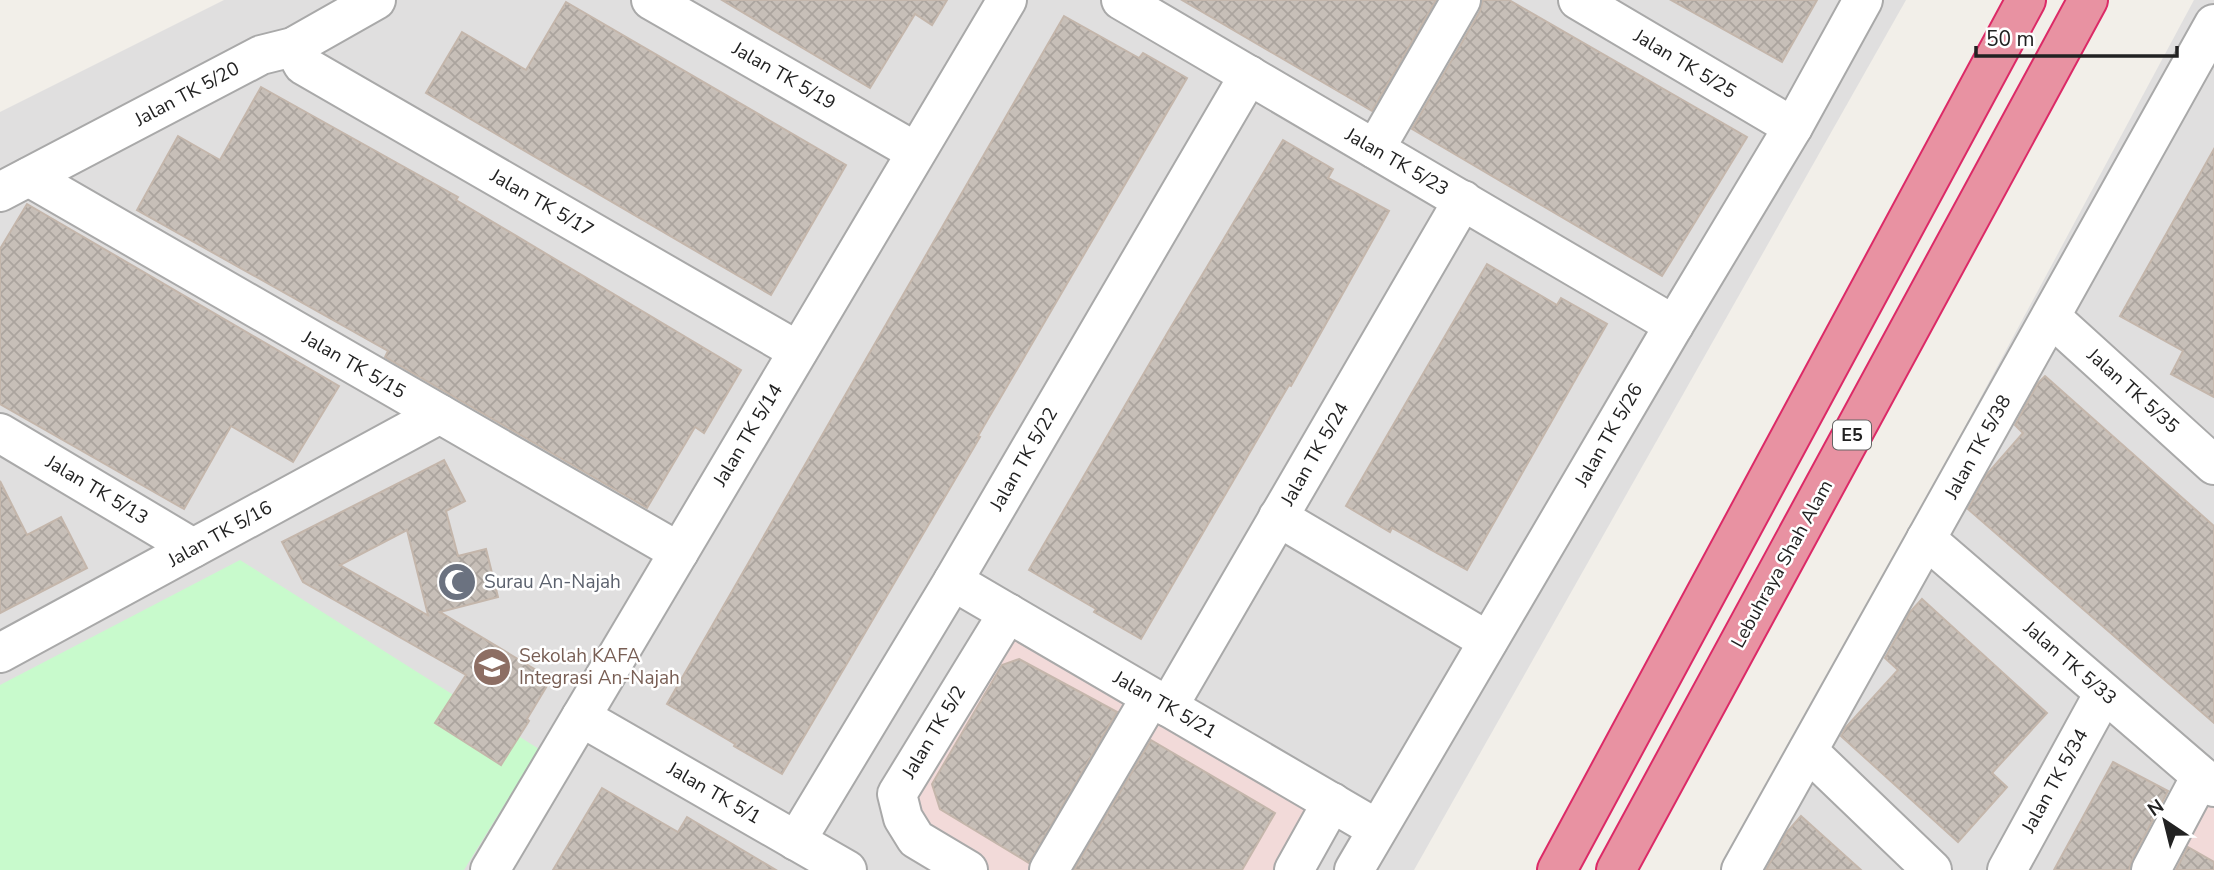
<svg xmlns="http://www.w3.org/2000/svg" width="2214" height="870" viewBox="0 0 2214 870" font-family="'Nunito Sans',sans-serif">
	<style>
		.residential { fill: #e0dfdf }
		.commercial { fill: #f2dad9 }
		.park { fill: #c8facc }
		.building { fill: url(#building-cross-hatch); stroke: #c4b6ab; stroke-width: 2; fill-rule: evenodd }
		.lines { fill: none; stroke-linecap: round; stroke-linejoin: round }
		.minor-casing { stroke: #a9a9a9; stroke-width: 42 }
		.highway-casing { stroke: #dc2a67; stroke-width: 42 }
		.minor { stroke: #fff; stroke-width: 38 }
		.highway { stroke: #e892a2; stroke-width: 38 }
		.labels { text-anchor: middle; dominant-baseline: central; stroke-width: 5; stroke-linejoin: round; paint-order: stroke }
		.shield { fill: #fff; stroke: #646464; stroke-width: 2 }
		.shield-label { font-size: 18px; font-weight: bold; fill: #222 }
		.street-label { font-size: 19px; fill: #222; stroke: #fff }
		.worship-label { font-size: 19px; fill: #5b616d; stroke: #fff; text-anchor: start }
		.education-label { font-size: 19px; fill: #785e54; stroke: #fff; text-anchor: start }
	</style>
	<defs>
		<pattern id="building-cross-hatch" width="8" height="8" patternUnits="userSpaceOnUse" patternTransform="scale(1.75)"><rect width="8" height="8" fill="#c7bfb8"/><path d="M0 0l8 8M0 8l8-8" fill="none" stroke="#aba49e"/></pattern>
	</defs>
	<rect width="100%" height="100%" fill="#f2efe9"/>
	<g class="residential">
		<path d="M 224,0 L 1906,0 L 1414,870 L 0,870 L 0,112 Z"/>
		<path d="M 2194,0 L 2214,0 L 2214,870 L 1727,870 Z"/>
	</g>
	<g class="commercial">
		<path d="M 1010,630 L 1319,806 L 1283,870 L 990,870 L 924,830 L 909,796 Z"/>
		<path d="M 2202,789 L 2214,799 L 2214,870 L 2159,870 Z"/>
	</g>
	<path class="park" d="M 240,560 L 539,749 L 464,870 L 0,870 L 0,685 Z"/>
	<g class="building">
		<path d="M 722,0 L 947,0 L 932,25 L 915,14 L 870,88 Z"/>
		<path d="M 1182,0 L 1436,0 L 1372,111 Z"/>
		<path d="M 1483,0 L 1509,0 L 1747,137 L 1662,276 L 1412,129 L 1480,11 Z"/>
		<path d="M 1671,0 L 1817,0 L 1782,62 Z"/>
		<path d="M 566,2 L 846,165 L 771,295 L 426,93 L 462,32 L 526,70 Z"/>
		<path d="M 1064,16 L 1139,58 L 1143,53 L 1187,78 L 978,436 L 980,437 L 782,774 L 734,746 L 735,744 L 667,704 Z"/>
		<path d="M 261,87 L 458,197 L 456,200 L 741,370 L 704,433 L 695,427 L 647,508 L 385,357 L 388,351 L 137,210 L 178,136 L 220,160 Z"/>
		<path d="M 1283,140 L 1333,169 L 1328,178 L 1389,211 L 1291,386 L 1289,385 L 1141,639 L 1094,612 L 1096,609 L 1029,570 L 1168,332 Z"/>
		<path d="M 2214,149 L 2214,397 L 2171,374 L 2183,351 L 2120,316 Z"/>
		<path d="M 27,204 L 339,386 L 293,462 L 231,426 L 184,509 L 0,404 L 0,249 Z"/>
		<path d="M 1487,264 L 1557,305 L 1561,298 L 1607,324 L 1467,570 L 1392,528 L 1390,532 L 1346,506 Z"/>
		<path d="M 2045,376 L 2214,526 L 2214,723 L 1968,509 L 1987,474 L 2023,433 L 2015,425 L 2038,383 Z"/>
		<path d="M 444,460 L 465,501 L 446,511 L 458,556 L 486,549 L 498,597 L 440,612 L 551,679 L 527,719 L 529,721 L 501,765 L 435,723 L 466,675 L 303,582 L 282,542 ZM 407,530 L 428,615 L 429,616 L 340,565 Z"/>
		<path d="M 0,481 L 27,535 L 61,517 L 87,568 L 0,613 Z"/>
		<path d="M 1922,599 L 2047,713 L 1992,773 L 2007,787 L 1958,842 L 1841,736 L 1846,727 L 1898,670 L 1885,658 L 1910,612 Z"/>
		<path d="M 1019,659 L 1117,712 L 1029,863 L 940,809 L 932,784 L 1002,665 Z"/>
		<path d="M 1151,740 L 1275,813 L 1242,870 L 1074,870 Z"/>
		<path d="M 2113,762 L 2168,791 L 2132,860 L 2129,870 L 2054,870 Z"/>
		<path d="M 602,788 L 678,832 L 687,817 L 776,870 L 553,870 Z"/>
		<path d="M 1801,816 L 1861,870 L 1766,870 L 1787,832 Z"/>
		<path d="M 2188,847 L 2214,862 L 2214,870 L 2176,870 Z"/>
	</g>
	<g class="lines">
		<defs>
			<g id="minor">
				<path d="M 651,0 L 916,152"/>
				<path d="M 1121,0 L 1674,325"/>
				<path d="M 1578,0 L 1793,127"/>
				<path d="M 293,47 L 303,65 L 798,351"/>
				<path d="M 1375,149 L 1461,0"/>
				<path d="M 29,177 L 679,552"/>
				<path d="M 0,192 L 261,55 L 293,47 L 376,0"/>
				<path d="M 2051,317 L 2214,465"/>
				<path d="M 0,433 L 193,548"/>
				<path d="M 1278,517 L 1488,641"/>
				<path d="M 1926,539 L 2214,787"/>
				<path d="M 953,581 L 1377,829"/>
				<path d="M 0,653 L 440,414"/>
				<path d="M 1168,707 L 1463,200"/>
				<path d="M 581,717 L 847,870"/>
				<path d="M 1808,751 L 1932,870"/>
				<path d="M 796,841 L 953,581 L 1249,75"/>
				<path d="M 490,870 L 1007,0"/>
				<path d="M 968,870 L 916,839 L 903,818 L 897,794 L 1008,613"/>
				<path d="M 1049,870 L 1151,697"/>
				<path d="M 1294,870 L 1332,802"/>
				<path d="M 1354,870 L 1674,325 L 1793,127 L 1863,0"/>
				<path d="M 1741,870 L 2214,24"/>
				<path d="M 2007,870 L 2104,693"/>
				<path d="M 2151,870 L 2201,776"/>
			</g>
			<g id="highway">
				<path d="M 1557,870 L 2026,0"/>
				<path d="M 1616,870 L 2088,0"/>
			</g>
		</defs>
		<use href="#minor" class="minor-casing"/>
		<use href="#highway" class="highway-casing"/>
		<use href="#minor" class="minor"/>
		<use href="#highway" class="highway"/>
	</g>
	<defs>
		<symbol id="mosque-disc" viewBox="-11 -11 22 22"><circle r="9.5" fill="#6b7280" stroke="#fff"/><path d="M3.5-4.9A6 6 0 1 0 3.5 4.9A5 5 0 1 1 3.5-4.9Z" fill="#fff"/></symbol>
		<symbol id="school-disc" viewBox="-11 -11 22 22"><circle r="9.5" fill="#8d6e63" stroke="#fff"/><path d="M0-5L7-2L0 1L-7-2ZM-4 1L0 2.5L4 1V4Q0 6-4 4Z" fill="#fff"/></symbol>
	</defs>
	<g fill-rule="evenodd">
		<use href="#mosque-disc" x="435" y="560" width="44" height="44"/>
		<use href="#school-disc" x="470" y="645" width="44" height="44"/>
	</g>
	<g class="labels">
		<rect class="shield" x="1833" y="420.5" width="38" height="29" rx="5"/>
		<g class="shield-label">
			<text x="1852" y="435">E5</text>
		</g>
		<g class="street-label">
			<text transform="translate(1685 64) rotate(31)">Jalan TK 5/25</text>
			<text transform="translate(784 76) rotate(30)">Jalan TK 5/19</text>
			<text transform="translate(187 94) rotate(-28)">Jalan TK 5/20</text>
			<text transform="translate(1397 162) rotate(30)">Jalan TK 5/23</text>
			<text transform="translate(542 203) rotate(30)">Jalan TK 5/17</text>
			<text transform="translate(354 365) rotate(30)">Jalan TK 5/15</text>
			<text transform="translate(2133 391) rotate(42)">Jalan TK 5/35</text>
			<text transform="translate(748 435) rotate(-59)">Jalan TK 5/14</text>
			<text transform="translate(1609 435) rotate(-60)">Jalan TK 5/26</text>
			<text transform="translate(1978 447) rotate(-61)">Jalan TK 5/38</text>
			<text transform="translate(1315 454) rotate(-60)">Jalan TK 5/24</text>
			<text transform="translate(1024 459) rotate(-60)">Jalan TK 5/22</text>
			<text transform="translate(97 490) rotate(31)">Jalan TK 5/13</text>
			<text transform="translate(220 534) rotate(-29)">Jalan TK 5/16</text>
			<text transform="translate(1782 564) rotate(-61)">Lebuhraya Shah Alam</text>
			<text transform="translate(2070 663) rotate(41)">Jalan TK 5/33</text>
			<text transform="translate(1165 705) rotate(30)">Jalan TK 5/21</text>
			<text transform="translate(934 732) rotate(-59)">Jalan TK 5/2</text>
			<text transform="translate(2055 781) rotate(-61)">Jalan TK 5/34</text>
			<text transform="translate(714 793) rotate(30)">Jalan TK 5/1</text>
		</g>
		<g class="worship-label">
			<text x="484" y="582">Surau An-Najah</text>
		</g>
		<g class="education-label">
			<text x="519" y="656">Sekolah KAFA<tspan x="519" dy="22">Integrasi An-Najah</tspan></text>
		</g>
	</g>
	<g transform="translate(2165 821) rotate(325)" stroke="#ffffff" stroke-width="5" paint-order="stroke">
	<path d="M0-5L12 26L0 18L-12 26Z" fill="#222222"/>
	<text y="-10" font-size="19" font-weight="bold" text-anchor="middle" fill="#222222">N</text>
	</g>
	<path d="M1976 46v10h201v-10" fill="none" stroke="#222222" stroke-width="3.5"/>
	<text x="1986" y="46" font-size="21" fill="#222222" stroke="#ffffff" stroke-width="5" paint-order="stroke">50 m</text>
</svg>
